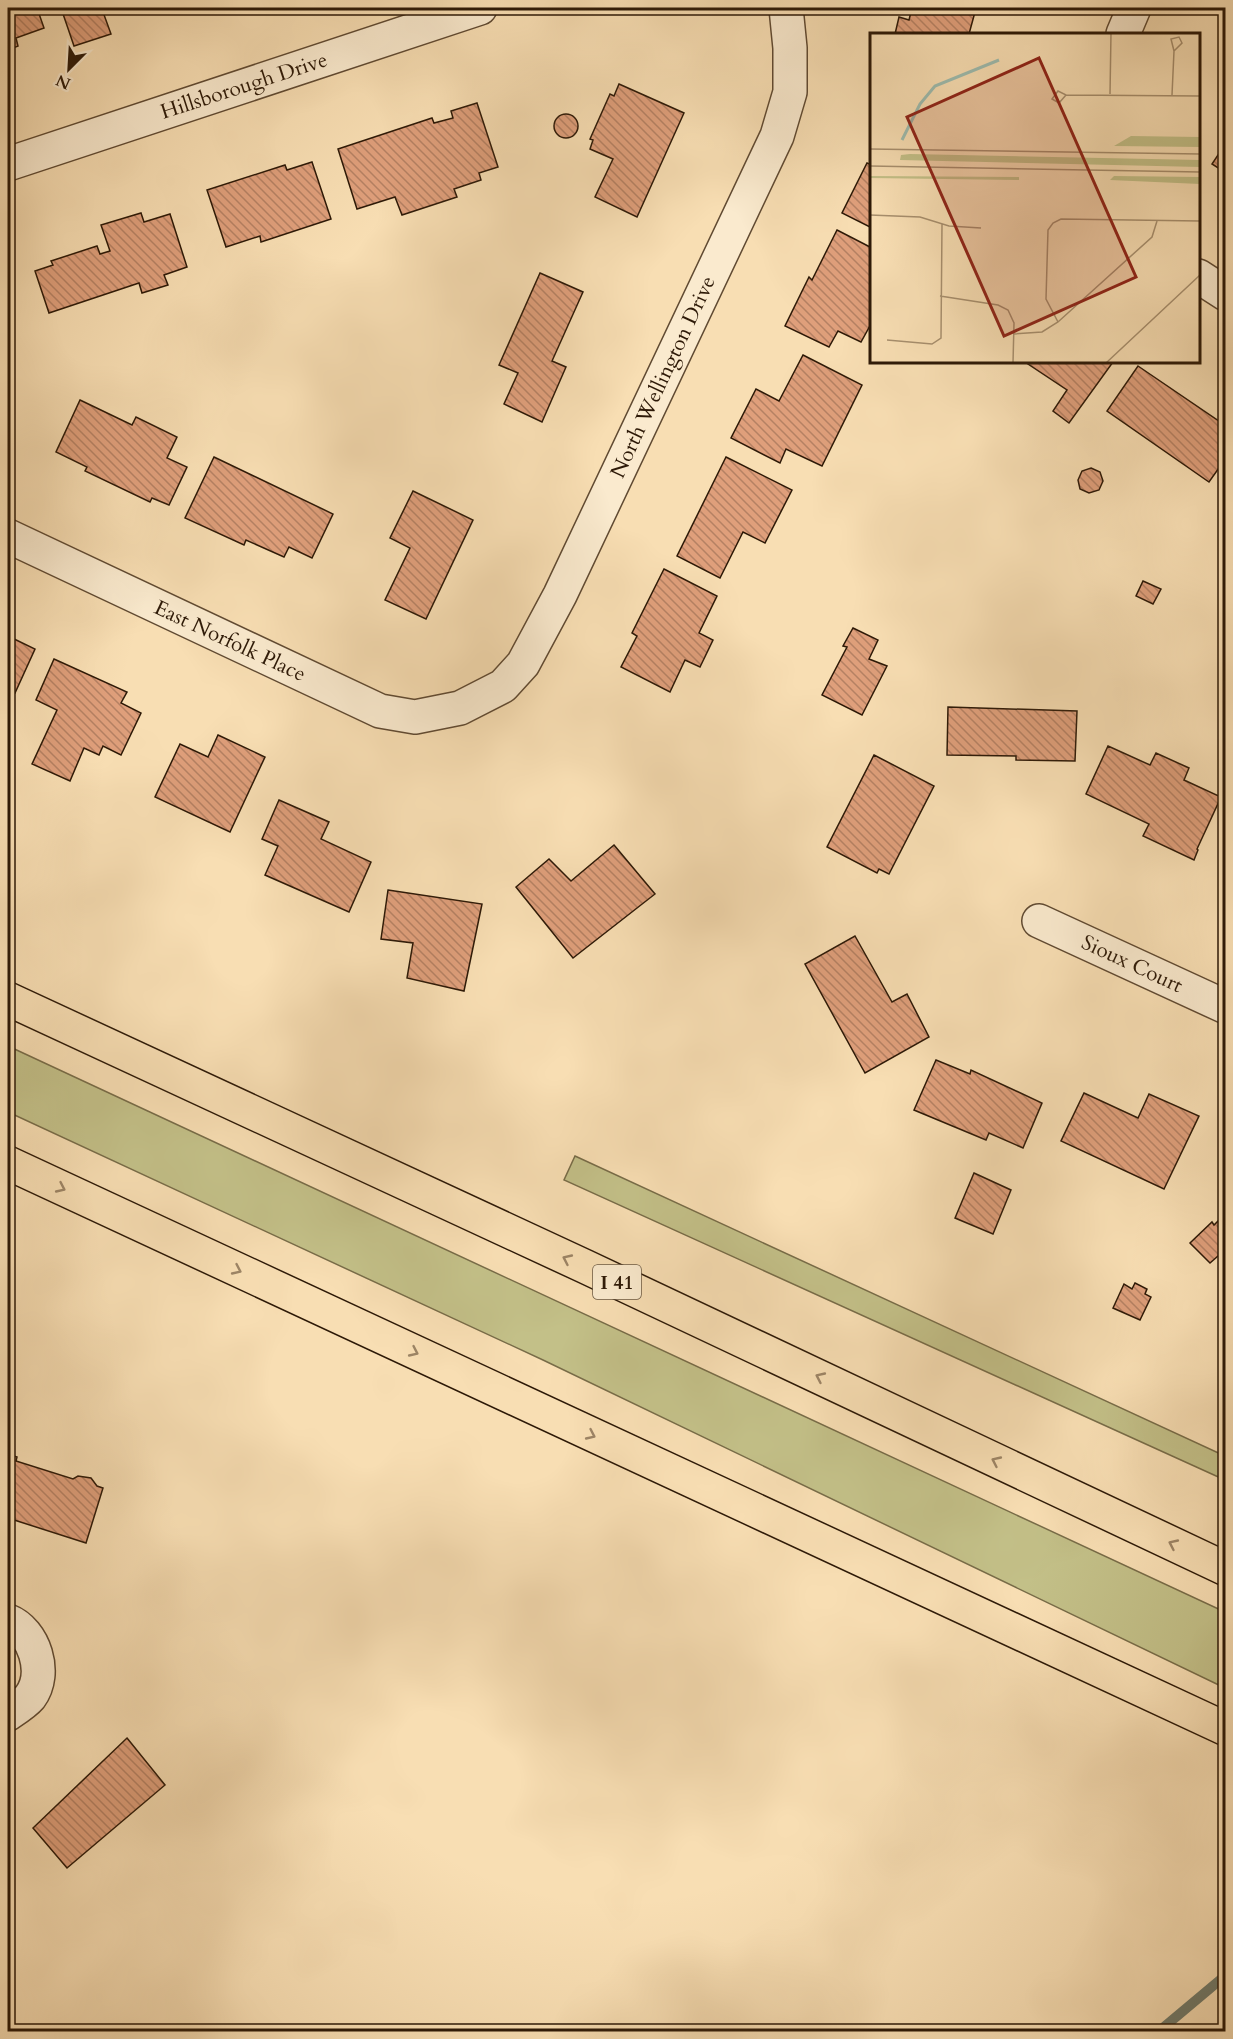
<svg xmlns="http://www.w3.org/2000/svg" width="1233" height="2039" viewBox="0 0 1233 2039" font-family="Cardo,serif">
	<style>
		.grass { fill: #c3c088; stroke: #786c48; stroke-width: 1.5 }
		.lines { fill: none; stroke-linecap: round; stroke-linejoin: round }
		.stream { stroke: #707b6c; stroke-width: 10 }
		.building { fill: url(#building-back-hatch); stroke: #2d1907; stroke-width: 1.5 }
		.minor-casing { stroke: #604a32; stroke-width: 36 }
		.motorway-casing { stroke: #2d1907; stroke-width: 36 }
		.minor { stroke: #faeace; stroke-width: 33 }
		.motorway { stroke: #f8deb3; stroke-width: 33 }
		.oneway { stroke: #9d8566 }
		.labels { text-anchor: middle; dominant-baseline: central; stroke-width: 5; stroke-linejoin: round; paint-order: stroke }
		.shield { fill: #faeace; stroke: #6a5843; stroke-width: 1.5 }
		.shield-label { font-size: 20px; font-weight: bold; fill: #2d1907 }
		.street-label { font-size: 21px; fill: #2d1907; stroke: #faeace }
		.inset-river { fill: none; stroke: #9dbcaf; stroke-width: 3 }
		.inset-road { fill: none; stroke: #a78f6e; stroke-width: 1.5 }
		.view { fill: #8f2418; fill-opacity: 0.15; stroke: #8f2418; stroke-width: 3 }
		.inset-edge { fill: none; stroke: #2d1907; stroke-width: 3 }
	</style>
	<defs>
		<pattern id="building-back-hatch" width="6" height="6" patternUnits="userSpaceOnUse" patternTransform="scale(1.5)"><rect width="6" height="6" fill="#df9f7b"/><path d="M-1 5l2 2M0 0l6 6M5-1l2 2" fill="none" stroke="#b58163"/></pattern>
	</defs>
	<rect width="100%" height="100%" fill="#f8deb3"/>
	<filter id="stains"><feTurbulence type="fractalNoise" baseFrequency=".00333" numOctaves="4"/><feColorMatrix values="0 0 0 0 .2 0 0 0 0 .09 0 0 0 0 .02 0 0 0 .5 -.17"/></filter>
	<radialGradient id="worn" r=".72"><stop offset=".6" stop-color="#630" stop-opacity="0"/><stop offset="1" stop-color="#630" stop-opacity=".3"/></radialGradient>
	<g class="grass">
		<path d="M 8,1046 L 1225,1612 L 1225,1688 L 543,1360 L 8,1112 Z"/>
		<path d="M 575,1156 L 1225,1456 L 1225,1480 L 564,1180 Z"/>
	</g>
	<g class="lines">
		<path class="stream" d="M 1158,2032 L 1226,1975"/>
	</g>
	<g class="building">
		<path d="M 8,8 L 37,8 L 44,28 L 16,38 L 18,46 L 8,50 Z"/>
		<path d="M 61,8 L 115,8 L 103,12 L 111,34 L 74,46 Z"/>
		<path d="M 912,8 L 958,8 L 975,12 L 969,34 L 895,34 L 899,17 L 909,20 Z"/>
		<path d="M 619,84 L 684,113 L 637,217 L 595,197 L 613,159 L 590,149 L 593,140 L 590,139 L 610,94 L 614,96 Z"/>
		<path d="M 477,103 L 498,167 L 479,173 L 481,180 L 454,189 L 457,197 L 402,215 L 395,197 L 357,209 L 338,149 L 432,118 L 434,123 L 453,118 L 451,111 Z"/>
		<circle cx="566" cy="126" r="12"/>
		<path d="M 1226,143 L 1226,173 L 1212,164 Z"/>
		<path d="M 312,162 L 331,219 L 261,242 L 260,236 L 226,247 L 207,190 L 285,165 L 287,170 Z"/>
		<path d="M 867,163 L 872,165 L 872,228 L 842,213 Z"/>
		<path d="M 141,213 L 144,222 L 170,214 L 187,267 L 164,275 L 168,285 L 142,293 L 139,283 L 49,313 L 35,271 L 53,265 L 51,261 L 97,246 L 100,254 L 110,251 L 101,225 Z"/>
		<path d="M 837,230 L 872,248 L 872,299 L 870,302 L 872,303 L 872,322 L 861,342 L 838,331 L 829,347 L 785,326 L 809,277 L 812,280 Z"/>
		<path d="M 540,273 L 583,292 L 552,361 L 566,367 L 542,422 L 504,404 L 518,373 L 499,365 Z"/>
		<path d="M 803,355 L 862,385 L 822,466 L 786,449 L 780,463 L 731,438 L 756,389 L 779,401 Z"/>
		<path d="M 1025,362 L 1113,362 L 1069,423 L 1053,411 L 1067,390 Z"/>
		<path d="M 1138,366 L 1226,426 L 1226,458 L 1209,482 L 1107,411 Z"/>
		<path d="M 80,400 L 132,425 L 136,417 L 177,437 L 167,458 L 187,467 L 169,505 L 152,498 L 150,502 L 85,471 L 87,467 L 56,452 Z"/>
		<path d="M 214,457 L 333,514 L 312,558 L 289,547 L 284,557 L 246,540 L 244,545 L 185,518 Z"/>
		<path d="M 726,457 L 792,490 L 765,543 L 743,532 L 720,578 L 677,556 Z"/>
		<path d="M 1091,468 L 1100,472 L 1103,481 L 1099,490 L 1089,493 L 1080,489 L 1078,480 L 1082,471 Z"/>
		<path d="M 413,491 L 473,520 L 426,619 L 385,600 L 410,548 L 390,538 Z"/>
		<path d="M 664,569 L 717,596 L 699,633 L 713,640 L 700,667 L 685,660 L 670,692 L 621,667 L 637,636 L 632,633 Z"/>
		<path d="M 1143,581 L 1161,589 L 1153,604 L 1136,596 Z"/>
		<path d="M 853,628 L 878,640 L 869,659 L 887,666 L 862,715 L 822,695 L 847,647 L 843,646 Z"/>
		<path d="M 8,636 L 35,649 L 15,693 L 8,690 Z"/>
		<path d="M 54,659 L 127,692 L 121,703 L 141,713 L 121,755 L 103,746 L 99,755 L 84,748 L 70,781 L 32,764 L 57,710 L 36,700 Z"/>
		<path d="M 948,707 L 1077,711 L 1075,761 L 1016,760 L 1016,756 L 947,755 Z"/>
		<path d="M 218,735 L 265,757 L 230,832 L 155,797 L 180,744 L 208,757 Z"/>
		<path d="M 1108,746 L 1150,765 L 1156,753 L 1189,768 L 1184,780 L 1221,797 L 1197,849 L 1198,850 L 1194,860 L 1143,836 L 1149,824 L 1086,794 Z"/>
		<path d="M 874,755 L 934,786 L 889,874 L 879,869 L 877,873 L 827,847 Z"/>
		<path d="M 279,800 L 329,822 L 321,839 L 371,862 L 349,912 L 265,875 L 278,846 L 262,839 Z"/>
		<path d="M 614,845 L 655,894 L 573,958 L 516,887 L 549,859 L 571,881 Z"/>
		<path d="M 388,890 L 482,904 L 464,991 L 407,978 L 413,943 L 381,939 Z"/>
		<path d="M 855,936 L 892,1002 L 907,994 L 929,1037 L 865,1073 L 805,964 Z"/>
		<path d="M 936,1060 L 970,1074 L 971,1070 L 1042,1103 L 1023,1148 L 989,1133 L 986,1140 L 914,1110 Z"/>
		<path d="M 1084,1093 L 1138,1118 L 1149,1094 L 1199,1116 L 1164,1189 L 1061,1141 Z"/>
		<path d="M 974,1173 L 1011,1190 L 993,1234 L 955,1218 Z"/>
		<path d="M 1226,1213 L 1226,1249 L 1210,1263 L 1190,1243 L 1212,1222 L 1214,1225 Z"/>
		<path d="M 1135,1283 L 1147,1289 L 1145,1294 L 1151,1297 L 1140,1320 L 1113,1308 L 1124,1284 L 1132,1289 Z"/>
		<path d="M 8,1454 L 17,1457 L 16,1461 L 73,1479 L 78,1476 L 91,1478 L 97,1486 L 103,1488 L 86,1543 L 11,1519 L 8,1528 Z"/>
		<path d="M 127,1738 L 165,1785 L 67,1868 L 33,1828 Z"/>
	</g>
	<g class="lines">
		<defs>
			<g id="minor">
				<path d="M 1123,34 L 1134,8"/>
				<path d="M 8,164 L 480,8"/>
				<path d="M 1198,276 L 1226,294"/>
				<path d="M 8,536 L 380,711 L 415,717 L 460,708 L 503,686 L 523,664 L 560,595 L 777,136 L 790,92 L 790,48 L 786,8"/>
				<path d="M 1039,921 L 1226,1007"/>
				<path d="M 8,1621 C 34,1631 48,1673 30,1697 C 25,1703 14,1710 8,1714"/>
			</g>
			<g id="motorway">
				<path d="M 8,999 L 584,1266 L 1226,1569"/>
				<path d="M 8,1163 L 1226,1729"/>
			</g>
		</defs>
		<use href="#minor" class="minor-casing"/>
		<use href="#motorway" class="motorway-casing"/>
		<use href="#minor" class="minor"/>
		<use href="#motorway" class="motorway"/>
	</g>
	<defs><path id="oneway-chevron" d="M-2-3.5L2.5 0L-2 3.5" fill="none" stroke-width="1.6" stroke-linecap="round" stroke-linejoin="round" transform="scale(1.5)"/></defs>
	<g class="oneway">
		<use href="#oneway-chevron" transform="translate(61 1188) rotate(25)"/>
		<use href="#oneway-chevron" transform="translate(567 1259) rotate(-155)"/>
		<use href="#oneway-chevron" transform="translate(237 1270) rotate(25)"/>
		<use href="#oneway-chevron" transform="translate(414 1352) rotate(25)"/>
		<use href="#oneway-chevron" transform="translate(820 1377) rotate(-155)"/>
		<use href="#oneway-chevron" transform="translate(591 1435) rotate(25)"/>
		<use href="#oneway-chevron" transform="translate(996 1461) rotate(-155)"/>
		<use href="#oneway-chevron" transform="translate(1173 1544) rotate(-155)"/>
	</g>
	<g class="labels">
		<rect class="shield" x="593" y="1265" width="48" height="34" rx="4.5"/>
		<g class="shield-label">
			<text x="617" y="1282">I 41</text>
		</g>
		<g class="street-label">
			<text transform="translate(244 86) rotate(-18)">Hillsborough Drive</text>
			<text transform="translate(663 377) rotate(-65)">North Wellington Drive</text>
			<text transform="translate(230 641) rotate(25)">East Norfolk Place</text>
			<text transform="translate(1132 964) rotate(25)">Sioux Court</text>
		</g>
	</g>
	<g transform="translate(870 33)">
		<rect width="330" height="330" fill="#f8deb3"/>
		<path d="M 40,121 L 330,127 L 330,134 L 30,127 L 31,122 ZM 0,143 L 149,144 L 149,147 L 0,145 ZM 244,143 L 330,144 L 330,151 L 240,147 Z" fill="#c3c088"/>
		<path d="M 261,103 L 330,104 L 330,114 L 244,113 Z" fill="#c3c088"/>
		<path class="inset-river" d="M 32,107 L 50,71 L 65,53 L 129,27"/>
		<path class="inset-road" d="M 240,61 L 241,0M 196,62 L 189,70 L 182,66 L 188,58 L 196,62 L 330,63M 302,62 L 304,18 L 312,10 L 309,4 L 301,6 L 304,18M 0,116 L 330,121M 0,133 L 330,139M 0,182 L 50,184 L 79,193 L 111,195M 70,263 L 128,272 L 138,277 L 144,290 L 143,330M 188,289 L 176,266 L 178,197 L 183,190 L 191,186 L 330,188M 144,301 L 172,299 L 188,289 L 282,204 L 287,188M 17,307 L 62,311 L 71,305 L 72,191M 236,330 L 330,242"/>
		<path class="view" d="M 169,25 L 266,244 L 134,303 L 37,84 Z"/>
		<rect width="330" height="330" class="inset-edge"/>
	</g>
	<rect width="1233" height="2039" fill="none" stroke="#f8deb3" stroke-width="30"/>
	<rect x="9" y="9" width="1215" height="2021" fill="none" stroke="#2d1907" stroke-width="3"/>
	<rect x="15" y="15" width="1203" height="2009" fill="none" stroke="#2d1907" stroke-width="1.5"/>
	<g transform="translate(69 69) rotate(204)" stroke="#faeace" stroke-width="4.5" paint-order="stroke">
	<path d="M0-4.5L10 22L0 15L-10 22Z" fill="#2d1907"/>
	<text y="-9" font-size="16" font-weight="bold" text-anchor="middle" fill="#2d1907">N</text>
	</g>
	<rect width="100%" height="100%" filter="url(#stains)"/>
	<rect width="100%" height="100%" fill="url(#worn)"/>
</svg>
